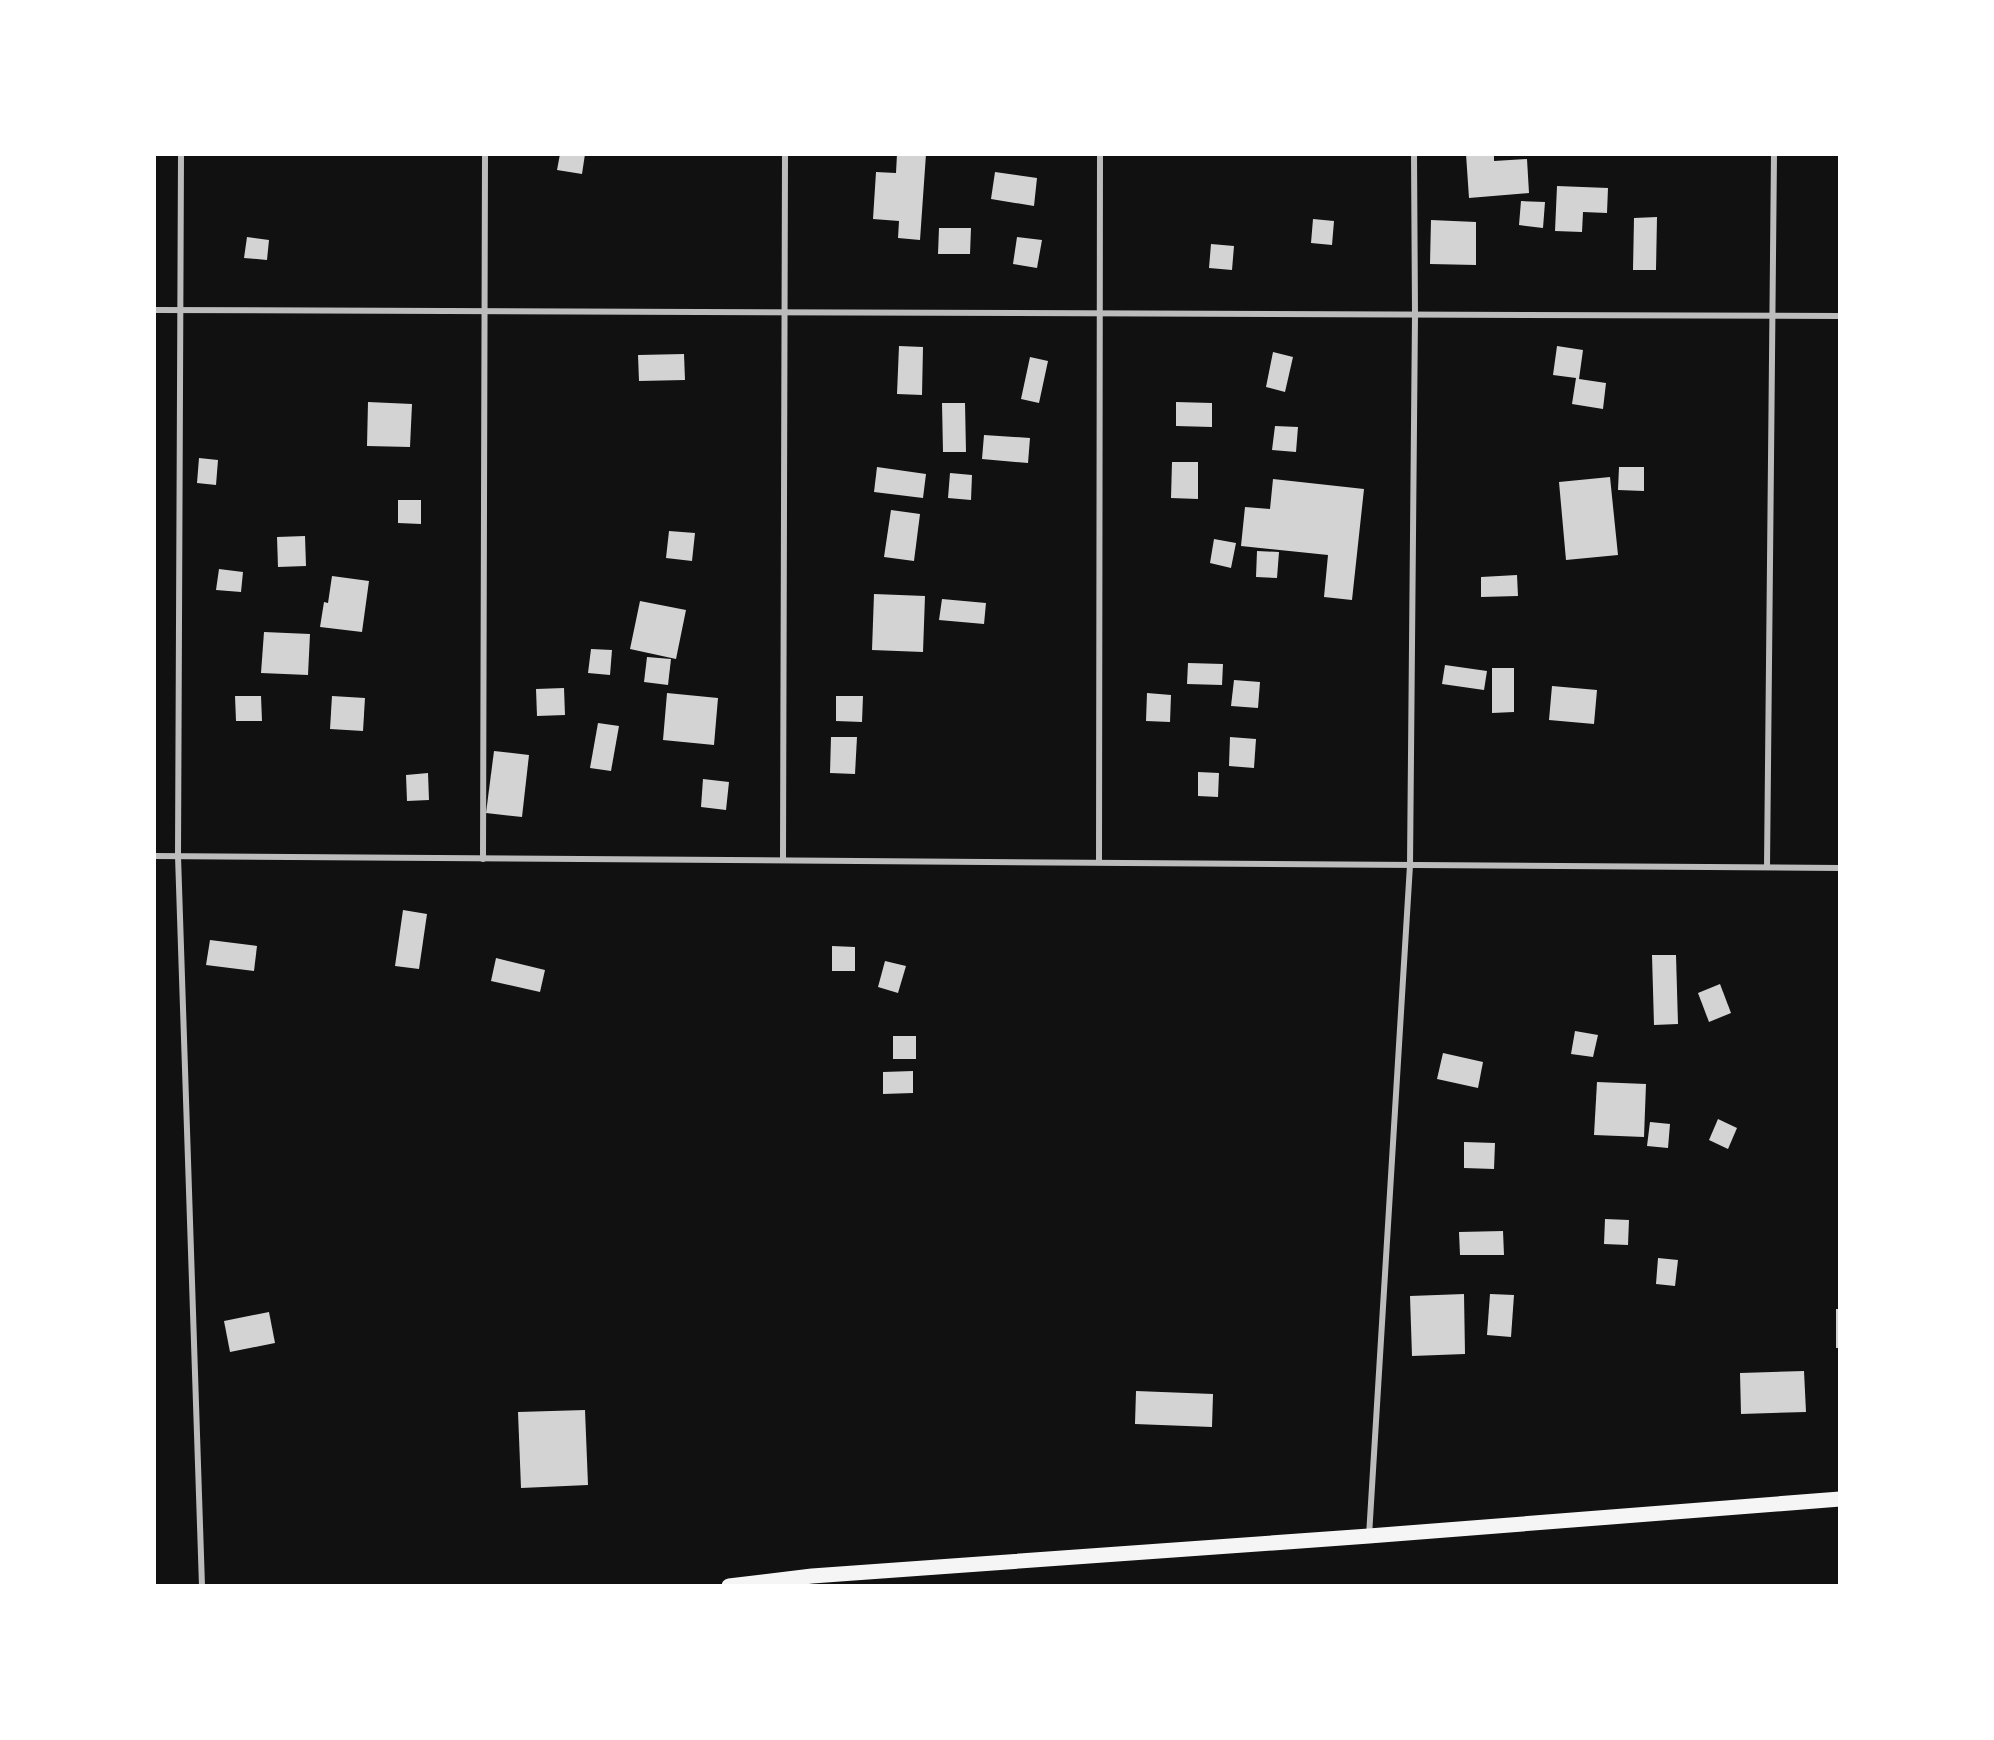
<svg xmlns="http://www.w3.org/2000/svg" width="1994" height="1740" viewBox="0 0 1994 1740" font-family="'Sofia Sans Condensed',sans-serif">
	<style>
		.building { fill: #d3d3d3 }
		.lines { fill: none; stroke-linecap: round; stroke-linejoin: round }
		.minor { stroke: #bcbcbc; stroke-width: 6 }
		.primary { stroke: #f5f5f5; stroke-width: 15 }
	</style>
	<rect width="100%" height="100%" fill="#111"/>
	<g class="building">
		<path d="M 560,154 L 585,154 L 582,174 L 557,170 Z"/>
		<path d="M 897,154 L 926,154 L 920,240 L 898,238 L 899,221 L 873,219 L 876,172 L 896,173 Z"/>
		<path d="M 1466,154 L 1494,154 L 1494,161 L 1527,159 L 1529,193 L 1469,198 Z"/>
		<path d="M 995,172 L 1037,178 L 1034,206 L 991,199 Z"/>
		<path d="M 1557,186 L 1608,188 L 1607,213 L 1583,212 L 1582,232 L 1555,231 Z"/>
		<path d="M 1521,201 L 1545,202 L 1543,228 L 1519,225 Z"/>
		<path d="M 1657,217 L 1656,270 L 1633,270 L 1634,218 Z"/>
		<path d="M 1313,219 L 1334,221 L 1332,245 L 1311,243 Z"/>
		<path d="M 1431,220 L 1476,222 L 1476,265 L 1430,264 Z"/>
		<path d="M 939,228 L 971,228 L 970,254 L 938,254 Z"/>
		<path d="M 247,237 L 269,240 L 267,260 L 244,258 Z"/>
		<path d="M 1017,237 L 1042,240 L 1037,268 L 1013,264 Z"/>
		<path d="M 1211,244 L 1234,246 L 1232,270 L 1209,268 Z"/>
		<path d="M 899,346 L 923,347 L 922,395 L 897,394 Z"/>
		<path d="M 1557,346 L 1583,350 L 1579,379 L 1606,383 L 1603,409 L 1572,404 L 1576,378 L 1553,375 Z"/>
		<path d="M 1273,352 L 1293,357 L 1285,392 L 1266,387 Z"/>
		<path d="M 684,354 L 685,380 L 639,381 L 638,355 Z"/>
		<path d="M 1030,357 L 1048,361 L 1039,403 L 1021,399 Z"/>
		<path d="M 368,402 L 412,404 L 410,447 L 367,446 Z"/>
		<path d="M 1176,402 L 1212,403 L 1212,427 L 1176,426 Z"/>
		<path d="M 942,403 L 965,403 L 966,452 L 943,452 Z"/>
		<path d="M 1275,426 L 1298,427 L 1296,452 L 1272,450 Z"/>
		<path d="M 984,435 L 1030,438 L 1028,463 L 982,459 Z"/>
		<path d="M 199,458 L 218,460 L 216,485 L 197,483 Z"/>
		<path d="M 1172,462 L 1198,462 L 1198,499 L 1171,498 Z"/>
		<path d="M 877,467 L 926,474 L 923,498 L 874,492 Z"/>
		<path d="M 1619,467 L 1644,467 L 1644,491 L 1618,490 Z"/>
		<path d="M 950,473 L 972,475 L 971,500 L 948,498 Z"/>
		<path d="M 1610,477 L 1618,555 L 1566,560 L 1559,482 Z"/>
		<path d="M 1273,479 L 1364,489 L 1352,600 L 1324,597 L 1328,555 L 1241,546 L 1245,507 L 1270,509 Z"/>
		<path d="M 398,500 L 421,500 L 421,524 L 398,523 Z"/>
		<path d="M 891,510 L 920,514 L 914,561 L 884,557 Z"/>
		<path d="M 669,531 L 695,533 L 692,561 L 666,558 Z"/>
		<path d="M 305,536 L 306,566 L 278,567 L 277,537 Z"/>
		<path d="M 1214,539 L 1236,543 L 1231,568 L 1210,563 Z"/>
		<path d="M 1257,551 L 1279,552 L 1277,578 L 1256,577 Z"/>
		<path d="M 219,569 L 243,572 L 241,592 L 216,590 Z"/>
		<path d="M 1517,575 L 1518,596 L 1481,597 L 1481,577 Z"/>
		<path d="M 332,576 L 369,581 L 362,632 L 320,627 L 324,602 L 328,603 Z"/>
		<path d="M 874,594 L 925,596 L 923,652 L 872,650 Z"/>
		<path d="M 942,599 L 986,603 L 984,624 L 939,620 Z"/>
		<path d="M 640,601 L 686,610 L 676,659 L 630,649 Z"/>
		<path d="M 264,632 L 310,634 L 308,675 L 261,673 Z"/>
		<path d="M 591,649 L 612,650 L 610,675 L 588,673 Z"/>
		<path d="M 647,657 L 671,659 L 668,685 L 644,682 Z"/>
		<path d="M 1188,663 L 1223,664 L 1222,685 L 1187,684 Z"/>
		<path d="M 1445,665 L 1487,671 L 1484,690 L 1442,684 Z"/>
		<path d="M 1492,668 L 1514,668 L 1514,712 L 1492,713 Z"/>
		<path d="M 1234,680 L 1260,682 L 1258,708 L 1231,706 Z"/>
		<path d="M 1552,686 L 1597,690 L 1594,724 L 1549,720 Z"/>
		<path d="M 564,688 L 565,715 L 537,716 L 536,689 Z"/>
		<path d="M 667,693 L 718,698 L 714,745 L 663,740 Z"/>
		<path d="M 1147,693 L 1171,695 L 1170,722 L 1146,721 Z"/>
		<path d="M 235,696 L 261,696 L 262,721 L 236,721 Z"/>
		<path d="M 332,696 L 365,698 L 363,731 L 330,729 Z"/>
		<path d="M 836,696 L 863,696 L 862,722 L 836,721 Z"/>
		<path d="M 598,723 L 619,726 L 611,771 L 590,768 Z"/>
		<path d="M 831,737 L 857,737 L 855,774 L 830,773 Z"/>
		<path d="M 1230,737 L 1256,739 L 1254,768 L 1229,766 Z"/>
		<path d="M 494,751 L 529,755 L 522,817 L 486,813 Z"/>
		<path d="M 1198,772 L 1219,773 L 1218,797 L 1198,796 Z"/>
		<path d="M 428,773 L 429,800 L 407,801 L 406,775 Z"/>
		<path d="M 703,779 L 729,782 L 726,810 L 701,807 Z"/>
		<path d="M 403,910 L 427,914 L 419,969 L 395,966 Z"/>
		<path d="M 210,940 L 257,946 L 254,971 L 206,965 Z"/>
		<path d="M 832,946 L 855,947 L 855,971 L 832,971 Z"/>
		<path d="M 1652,955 L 1676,955 L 1678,1024 L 1654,1025 Z"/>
		<path d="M 496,958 L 545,970 L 540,992 L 491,981 Z"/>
		<path d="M 885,961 L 906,966 L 898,993 L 878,987 Z"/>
		<path d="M 1720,984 L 1731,1013 L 1709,1022 L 1698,993 Z"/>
		<path d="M 1575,1031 L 1598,1035 L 1593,1057 L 1571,1054 Z"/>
		<rect x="893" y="1036" width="23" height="23"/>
		<path d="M 1443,1053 L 1483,1062 L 1478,1088 L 1437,1079 Z"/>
		<path d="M 913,1071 L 913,1093 L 883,1094 L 883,1072 Z"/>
		<path d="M 1597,1082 L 1646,1084 L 1644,1137 L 1594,1135 Z"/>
		<path d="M 1718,1119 L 1737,1128 L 1728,1149 L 1709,1140 Z"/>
		<path d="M 1650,1122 L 1670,1124 L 1668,1148 L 1647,1146 Z"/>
		<path d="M 1464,1142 L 1495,1143 L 1494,1169 L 1464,1168 Z"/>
		<path d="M 1605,1219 L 1629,1220 L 1628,1245 L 1604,1244 Z"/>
		<path d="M 1503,1231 L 1504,1255 L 1460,1255 L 1459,1232 Z"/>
		<path d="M 1658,1258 L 1678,1260 L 1675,1286 L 1656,1284 Z"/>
		<path d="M 1464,1294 L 1465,1354 L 1412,1356 L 1410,1296 Z"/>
		<path d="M 1490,1294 L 1514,1295 L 1511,1337 L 1487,1335 Z"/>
		<rect x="1836" y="1309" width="4" height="39"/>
		<path d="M 269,1312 L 275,1343 L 230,1352 L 224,1321 Z"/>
		<path d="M 1804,1371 L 1806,1412 L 1741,1414 L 1740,1373 Z"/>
		<path d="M 1136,1391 L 1213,1394 L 1212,1427 L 1135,1424 Z"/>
		<path d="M 585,1410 L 588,1485 L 521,1488 L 518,1412 Z"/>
	</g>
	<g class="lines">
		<g class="minor">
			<path d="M 181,154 L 178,856 L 202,1586"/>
			<path d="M 154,310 L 1840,316"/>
			<path d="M 154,856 L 1840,868"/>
			<path d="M 483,859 L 485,154"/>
			<path d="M 783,859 L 785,154"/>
			<path d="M 1099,862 L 1100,154"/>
			<path d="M 1767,867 L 1774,154"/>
			<path d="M 1369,1536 L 1410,865 L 1415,315 L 1414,154"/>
		</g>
		<path class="primary" d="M 729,1586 L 812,1576 L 1369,1536 L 1840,1499"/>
	</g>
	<rect width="1994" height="1740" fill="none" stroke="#ffffff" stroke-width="312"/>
</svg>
